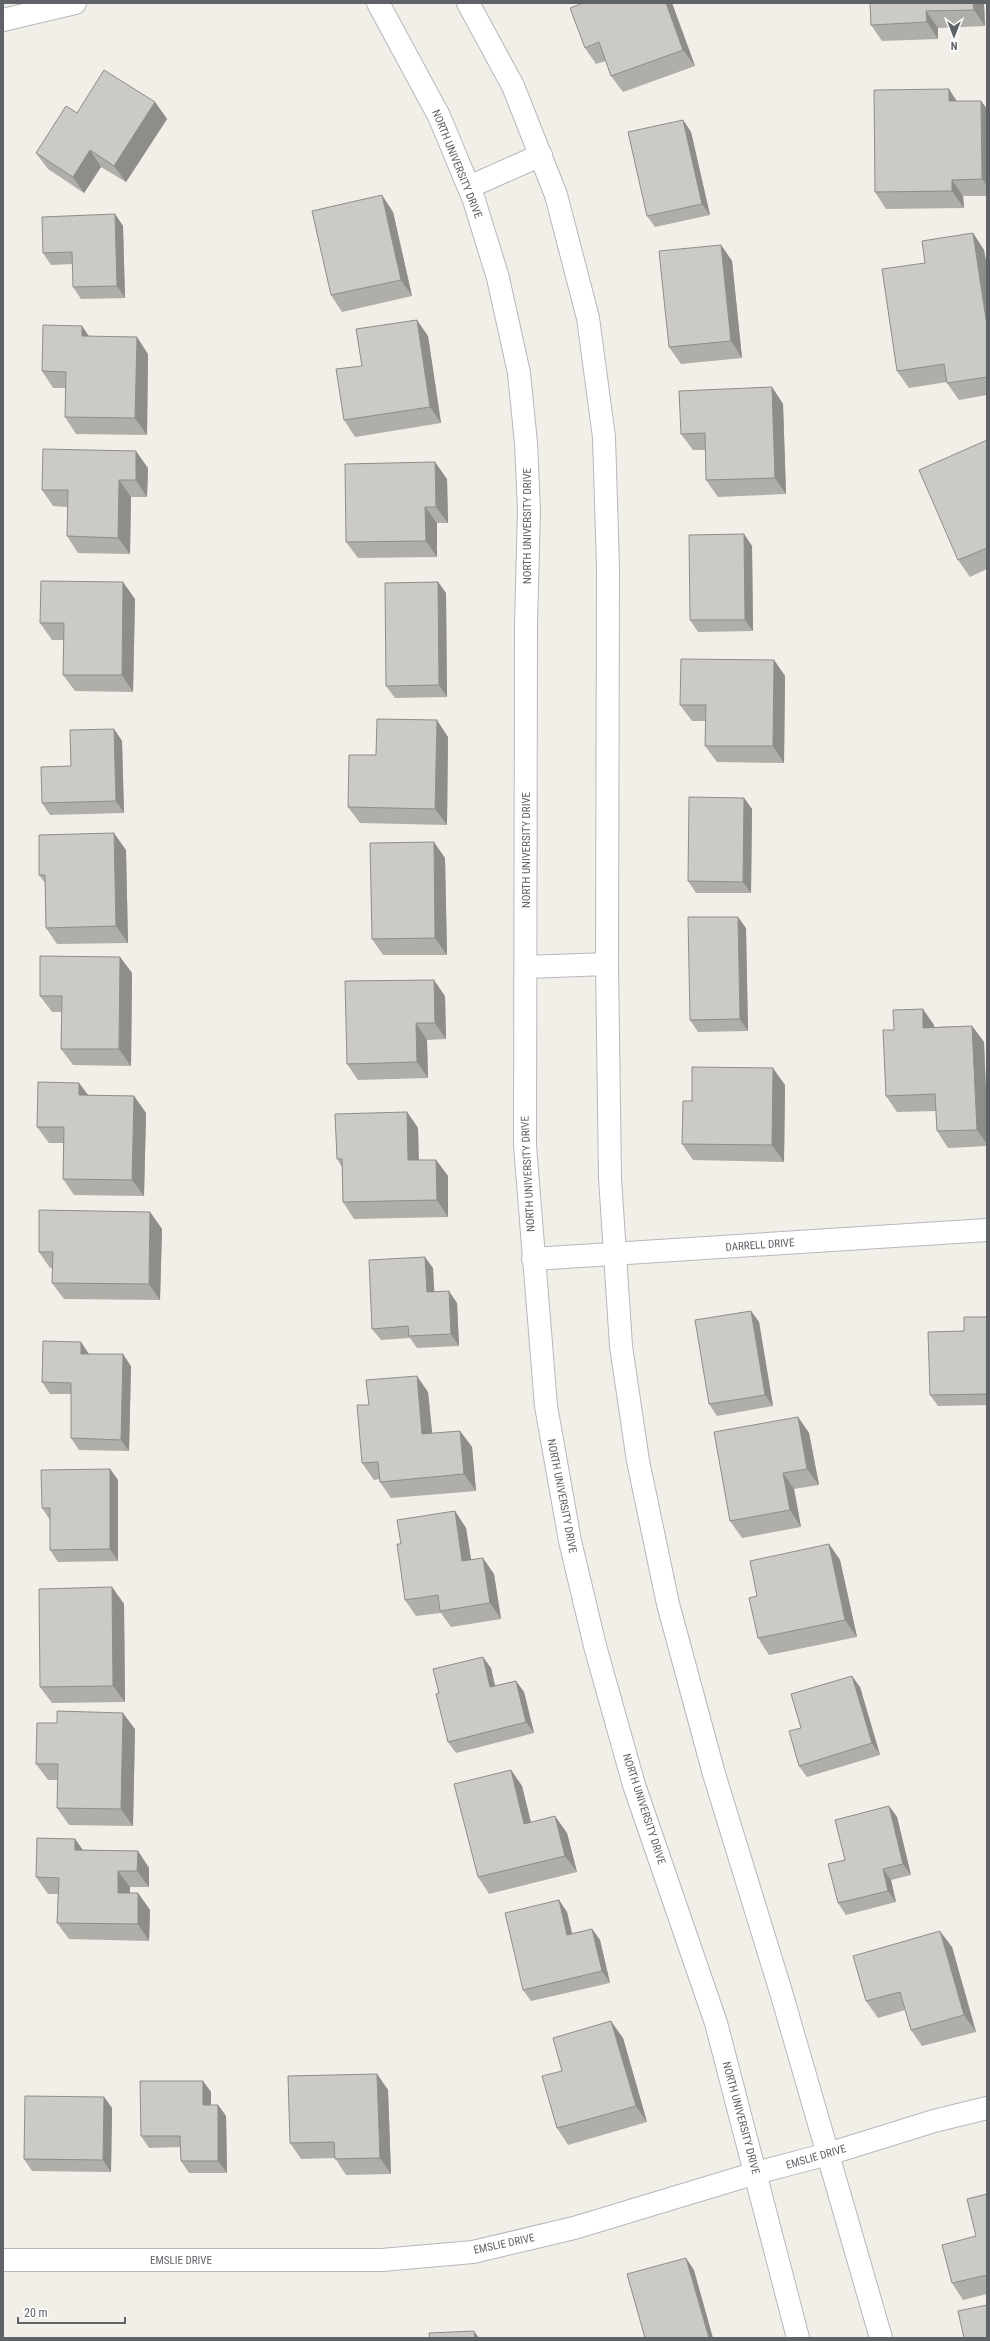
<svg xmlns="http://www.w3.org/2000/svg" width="990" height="2341" viewBox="0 0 990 2341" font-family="'Roboto Condensed',sans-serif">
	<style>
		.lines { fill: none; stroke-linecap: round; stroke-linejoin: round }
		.minor-casing { stroke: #b5b8bc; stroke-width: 24 }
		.minor { stroke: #fff; stroke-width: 22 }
		.wall { fill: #afaea9 }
		.shaded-wall { fill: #8f8d8a }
		.building { fill: #cccac5; stroke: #8f8d8a }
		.labels { text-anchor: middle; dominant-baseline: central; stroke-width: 3.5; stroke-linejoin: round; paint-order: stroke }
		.street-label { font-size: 11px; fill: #5f6368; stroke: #fff }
	</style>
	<rect width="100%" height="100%" fill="#f1efe8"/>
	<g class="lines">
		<defs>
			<g id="minor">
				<path d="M 378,3 L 439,116 L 474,200 L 498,278 L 519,373 L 526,443 L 529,510 L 526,622 L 525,1146 L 546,1406 L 570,1541 L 595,1646 L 634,1785 L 716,2023 L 798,2338"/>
				<path d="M 468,3 L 513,86 L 556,195 L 588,318 L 604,437 L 608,567 L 607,964 L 610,1178 L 621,1346 L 638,1461 L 668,1604 L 714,1774 L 781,1992 L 881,2338"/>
				<path d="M 3,20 L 75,3"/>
				<path d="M 469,187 L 541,155"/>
				<path d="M 526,967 L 607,964"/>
				<path d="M 533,1259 L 987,1230"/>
				<path d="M 3,2260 L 382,2260 L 473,2252 L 574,2228 L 756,2173 L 828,2154 L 934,2121 L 987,2108"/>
			</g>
		</defs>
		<use href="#minor" class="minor-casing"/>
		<use href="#minor" class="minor"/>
	</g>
	<g class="wall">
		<path d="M 583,3 L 672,3 L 695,66 L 623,92 L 611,76 L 606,61 L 596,64 L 585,48 Z"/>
		<path d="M 870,3 L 984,3 L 985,26 L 938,28 L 938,39 L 882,41 L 871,25 Z"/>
		<path d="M 957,101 L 981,101 L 987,109 L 987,196 L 963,196 L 964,208 L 886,209 L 875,192 Z"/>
		<path d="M 155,102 L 167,119 L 126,182 L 101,167 L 84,193 L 48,169 L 36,153 L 77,113 Z"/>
		<path d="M 683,120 L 691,132 L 710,215 L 655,227 L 647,216 Z"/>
		<path d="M 393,212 L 412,296 L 342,312 L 331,295 Z"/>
		<path d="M 115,214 L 123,226 L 125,298 L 81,299 L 73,287 L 73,264 L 51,265 L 43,253 Z"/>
		<path d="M 973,233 L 984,250 L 987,267 L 987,395 L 959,400 L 947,383 L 947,382 L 909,388 L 897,371 L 925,263 Z"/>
		<path d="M 721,245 L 732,261 L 742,358 L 681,364 L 669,347 Z"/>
		<path d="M 89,336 L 148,354 L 147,435 L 76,434 L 65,417 L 65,388 L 53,388 L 42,371 Z"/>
		<path d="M 428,336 L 441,423 L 355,437 L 344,420 L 362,366 Z"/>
		<path d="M 772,387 L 783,404 L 786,494 L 718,497 L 706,480 L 706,450 L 693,450 L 681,434 Z"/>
		<path d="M 987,440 L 987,569 L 970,577 L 958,560 Z"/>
		<path d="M 148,468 L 147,497 L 131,497 L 130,554 L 78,553 L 67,536 L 67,507 L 53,506 L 42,490 Z"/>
		<path d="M 447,479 L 448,523 L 437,523 L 437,557 L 358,558 L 346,542 Z"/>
		<path d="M 744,534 L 752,546 L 753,631 L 698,632 L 690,620 Z"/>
		<path d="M 438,582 L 446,593 L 447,697 L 395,698 L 386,686 Z"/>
		<path d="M 135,599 L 133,692 L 75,691 L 63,675 L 64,640 L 52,640 L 40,623 Z"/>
		<path d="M 774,660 L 785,676 L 784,763 L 717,762 L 705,746 L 706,721 L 692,721 L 680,705 Z"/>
		<path d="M 114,729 L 122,741 L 124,813 L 50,815 L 42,803 L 71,766 Z"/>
		<path d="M 448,737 L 447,825 L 360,823 L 348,807 L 376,755 Z"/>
		<path d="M 744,798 L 752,809 L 751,893 L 696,893 L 688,881 Z"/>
		<path d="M 126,850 L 128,943 L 57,944 L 46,928 L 45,883 L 39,875 Z"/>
		<path d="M 445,858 L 447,955 L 383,955 L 372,939 Z"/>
		<path d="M 746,928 L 748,1031 L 698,1032 L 690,1020 Z"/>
		<path d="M 120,957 L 132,973 L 131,1066 L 73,1065 L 61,1049 L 62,1012 L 52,1012 L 40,996 Z"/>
		<path d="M 445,996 L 446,1039 L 427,1040 L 428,1078 L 358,1080 L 347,1064 Z"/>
		<path d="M 934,1025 L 934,1027 L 972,1026 L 984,1042 L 987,1115 L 987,1146 L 948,1148 L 937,1131 L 936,1111 L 897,1112 L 886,1096 L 894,1030 Z"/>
		<path d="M 79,1083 L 88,1095 L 134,1096 L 146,1113 L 144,1196 L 74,1195 L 63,1179 L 63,1143 L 49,1143 L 37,1127 Z"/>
		<path d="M 785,1085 L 784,1162 L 693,1160 L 682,1144 Z"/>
		<path d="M 407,1112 L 418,1128 L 419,1160 L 436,1160 L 448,1176 L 448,1217 L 354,1219 L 343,1202 L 342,1167 L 337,1159 Z"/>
		<path d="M 150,1212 L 162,1229 L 160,1300 L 64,1299 L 52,1283 L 52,1268 L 50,1268 L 39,1252 Z"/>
		<path d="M 433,1268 L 434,1292 L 457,1303 L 459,1346 L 417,1348 L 410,1338 L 381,1340 L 372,1329 Z"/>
		<path d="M 751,1311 L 759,1322 L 773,1406 L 717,1416 L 709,1404 Z"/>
		<path d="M 987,1317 L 987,1405 L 938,1406 L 930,1395 L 964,1331 Z"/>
		<path d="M 89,1354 L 131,1366 L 129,1451 L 79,1450 L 71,1438 L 71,1394 L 50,1394 L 42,1382 Z"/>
		<path d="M 428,1392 L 432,1433 L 460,1431 L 472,1447 L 476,1491 L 391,1498 L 380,1482 L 379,1479 L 374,1480 L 362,1463 L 369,1405 Z"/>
		<path d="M 798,1417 L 809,1433 L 819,1485 L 794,1489 L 801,1527 L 742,1538 L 730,1521 Z"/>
		<path d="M 110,1469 L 118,1480 L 118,1561 L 58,1562 L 50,1550 L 50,1520 L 42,1508 Z"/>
		<path d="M 455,1511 L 466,1528 L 471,1560 L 494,1574 L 501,1619 L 451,1627 L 441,1613 L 416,1616 L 405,1600 L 401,1544 Z"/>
		<path d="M 829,1544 L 840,1560 L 857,1637 L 769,1655 L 758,1638 L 757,1596 Z"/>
		<path d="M 112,1587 L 124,1604 L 125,1702 L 52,1703 L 40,1687 Z"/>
		<path d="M 491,1668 L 495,1686 L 516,1681 L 524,1692 L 534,1733 L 456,1753 L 448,1742 L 439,1693 Z"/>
		<path d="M 860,1687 L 880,1755 L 807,1777 L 799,1766 L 801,1728 Z"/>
		<path d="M 135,1729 L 133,1826 L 69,1825 L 57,1808 L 58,1780 L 48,1780 L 36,1764 Z"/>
		<path d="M 511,1770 L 522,1786 L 531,1822 L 567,1833 L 577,1872 L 489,1894 L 478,1877 Z"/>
		<path d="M 889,1806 L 897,1817 L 911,1875 L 891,1880 L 896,1902 L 846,1915 L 838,1903 L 845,1860 Z"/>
		<path d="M 75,1839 L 83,1850 L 138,1851 L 149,1868 L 149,1887 L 130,1887 L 130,1893 L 138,1893 L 150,1910 L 149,1941 L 69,1939 L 57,1923 L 58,1894 L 48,1894 L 36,1877 Z"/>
		<path d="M 559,1900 L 567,1912 L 572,1933 L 592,1929 L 600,1940 L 610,1983 L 531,2001 L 523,1990 Z"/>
		<path d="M 952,1947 L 976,2032 L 922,2046 L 911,2030 L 905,2010 L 878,2018 L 866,2001 Z"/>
		<path d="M 623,2038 L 647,2122 L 568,2145 L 557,2128 L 562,2071 Z"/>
		<path d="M 377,2074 L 388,2090 L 391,2174 L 346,2175 L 335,2158 L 301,2159 L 290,2143 Z"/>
		<path d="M 203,2081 L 211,2092 L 211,2105 L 218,2105 L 226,2116 L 227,2173 L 189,2173 L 181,2161 L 181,2147 L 149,2148 L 141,2136 Z"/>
		<path d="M 104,2097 L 112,2108 L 111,2172 L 32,2171 L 24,2159 Z"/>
		<path d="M 987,2194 L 987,2294 L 963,2300 L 952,2283 L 976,2236 Z"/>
	</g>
	<g class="shaded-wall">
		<path d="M 666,3 L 672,3 L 695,66 L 683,50 Z"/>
		<path d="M 973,3 L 984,3 L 985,26 L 974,10 Z"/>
		<path d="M 926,11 L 938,28 L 938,39 L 927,22 Z"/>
		<path d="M 949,89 L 960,106 L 949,101 Z"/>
		<path d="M 981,101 L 987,109 L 987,186 L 982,179 Z"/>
		<path d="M 155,102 L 167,119 L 126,182 L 114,166 Z"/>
		<path d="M 683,120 L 691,132 L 710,215 L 702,204 Z"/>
		<path d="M 90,150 L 101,167 L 84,193 L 73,177 Z"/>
		<path d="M 952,180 L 963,196 L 964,208 L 952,191 Z"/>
		<path d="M 382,195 L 393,212 L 412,296 L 401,280 Z"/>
		<path d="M 115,214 L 123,226 L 125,298 L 117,286 Z"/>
		<path d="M 973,233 L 984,250 L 987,267 L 987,326 Z"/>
		<path d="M 721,245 L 732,261 L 742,358 L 731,341 Z"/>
		<path d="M 417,320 L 428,336 L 441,423 L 430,407 Z"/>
		<path d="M 82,326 L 93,342 L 82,336 Z"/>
		<path d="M 137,337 L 148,354 L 147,435 L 135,418 Z"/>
		<path d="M 772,387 L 783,404 L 786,494 L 775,478 Z"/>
		<path d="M 136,451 L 148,468 L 147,497 L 136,480 Z"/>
		<path d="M 435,462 L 447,479 L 448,523 L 436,507 Z"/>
		<path d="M 119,480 L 131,497 L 130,554 L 118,538 Z"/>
		<path d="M 425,507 L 437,523 L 437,557 L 426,541 Z"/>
		<path d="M 744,534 L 752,546 L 753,631 L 745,620 Z"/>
		<path d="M 123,582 L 135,599 L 133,692 L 122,675 Z"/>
		<path d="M 438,582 L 446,593 L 447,697 L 439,685 Z"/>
		<path d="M 774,660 L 785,676 L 784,763 L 773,746 Z"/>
		<path d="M 437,720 L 448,737 L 447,825 L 435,809 Z"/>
		<path d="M 114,729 L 122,741 L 124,813 L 116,801 Z"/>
		<path d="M 744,798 L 752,809 L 751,893 L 743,882 Z"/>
		<path d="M 114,833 L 126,850 L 128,943 L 116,926 Z"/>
		<path d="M 434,842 L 445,858 L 447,955 L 435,938 Z"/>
		<path d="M 738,917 L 746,928 L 748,1031 L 740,1019 Z"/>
		<path d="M 120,957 L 132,973 L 131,1066 L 119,1049 Z"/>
		<path d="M 434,980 L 445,996 L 446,1039 L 435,1023 Z"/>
		<path d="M 923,1009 L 934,1025 L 935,1044 L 923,1028 Z"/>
		<path d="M 416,1023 L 427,1040 L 428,1078 L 417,1062 Z"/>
		<path d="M 972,1026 L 984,1042 L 987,1115 L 987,1144 L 977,1130 Z"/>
		<path d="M 773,1068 L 785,1085 L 784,1162 L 772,1145 Z"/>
		<path d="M 79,1083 L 91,1099 L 79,1095 Z"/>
		<path d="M 134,1096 L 146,1113 L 144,1196 L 132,1180 Z"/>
		<path d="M 407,1112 L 418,1128 L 419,1177 L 408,1160 Z"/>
		<path d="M 436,1160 L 448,1176 L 448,1217 L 437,1200 Z"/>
		<path d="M 150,1212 L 162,1229 L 160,1300 L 149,1284 Z"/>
		<path d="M 425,1257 L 433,1268 L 435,1304 L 427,1292 Z"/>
		<path d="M 449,1291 L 457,1303 L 459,1346 L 451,1334 Z"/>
		<path d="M 751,1311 L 759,1322 L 773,1406 L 765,1395 Z"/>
		<path d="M 81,1342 L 89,1354 L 81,1354 Z"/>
		<path d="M 123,1354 L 131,1366 L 129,1451 L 121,1440 Z"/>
		<path d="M 417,1376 L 428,1392 L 434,1451 L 422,1434 Z"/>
		<path d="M 798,1417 L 809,1433 L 819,1485 L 807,1469 Z"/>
		<path d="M 460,1431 L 472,1447 L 476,1491 L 464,1474 Z"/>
		<path d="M 110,1469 L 118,1480 L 118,1561 L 110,1549 Z"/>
		<path d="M 783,1473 L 794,1489 L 801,1527 L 790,1510 Z"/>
		<path d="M 455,1511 L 466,1528 L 474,1578 L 462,1561 Z"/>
		<path d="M 829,1544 L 840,1560 L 857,1637 L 845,1620 Z"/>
		<path d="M 483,1558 L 494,1574 L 501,1619 L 490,1603 Z"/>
		<path d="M 112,1587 L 124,1604 L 125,1702 L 113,1686 Z"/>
		<path d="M 483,1657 L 491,1668 L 498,1699 L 490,1687 Z"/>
		<path d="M 852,1676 L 860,1687 L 880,1755 L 872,1743 Z"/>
		<path d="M 516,1681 L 524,1692 L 534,1733 L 526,1722 Z"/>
		<path d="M 123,1713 L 135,1729 L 133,1826 L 121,1809 Z"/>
		<path d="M 511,1770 L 522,1786 L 535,1840 L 524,1824 Z"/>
		<path d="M 889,1806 L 897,1817 L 911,1875 L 903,1864 Z"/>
		<path d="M 555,1816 L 567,1833 L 577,1872 L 565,1856 Z"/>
		<path d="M 75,1839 L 87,1856 L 75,1850 Z"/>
		<path d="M 138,1851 L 149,1868 L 149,1887 L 137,1871 Z"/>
		<path d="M 883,1869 L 891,1880 L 896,1902 L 888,1891 Z"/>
		<path d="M 118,1871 L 130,1887 L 129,1910 L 118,1893 Z"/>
		<path d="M 138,1893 L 150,1910 L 149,1941 L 138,1924 Z"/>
		<path d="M 559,1900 L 567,1912 L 575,1946 L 567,1935 Z"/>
		<path d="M 592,1929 L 600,1940 L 610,1983 L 602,1971 Z"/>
		<path d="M 940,1931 L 952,1947 L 976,2032 L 964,2015 Z"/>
		<path d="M 611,2021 L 623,2038 L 647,2122 L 636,2106 Z"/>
		<path d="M 377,2074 L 388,2090 L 391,2174 L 380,2158 Z"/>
		<path d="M 203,2081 L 211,2092 L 211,2117 L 203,2105 Z"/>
		<path d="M 104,2097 L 112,2108 L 111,2172 L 103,2160 Z"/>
		<path d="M 218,2105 L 226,2116 L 227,2173 L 218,2161 Z"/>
		<path d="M 686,2258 L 694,2270 L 713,2338 L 709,2338 Z"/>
		<path d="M 474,2331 L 479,2338 L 475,2338 Z"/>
	</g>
	<g class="building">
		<path d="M 583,3 L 666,3 L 683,50 L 611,76 L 599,42 L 585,48 L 570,8 Z"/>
		<path d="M 870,3 L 973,3 L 974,10 L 926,11 L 927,22 L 871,25 Z"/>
		<path d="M 104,70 L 155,102 L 114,166 L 90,150 L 73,177 L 36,153 L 66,106 L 77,113 Z"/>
		<path d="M 949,89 L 949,101 L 981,101 L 982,179 L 952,180 L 952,191 L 875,192 L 874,90 Z"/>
		<path d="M 683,120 L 702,204 L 647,216 L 628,132 Z"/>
		<path d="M 382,195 L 401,280 L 331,295 L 312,211 Z"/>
		<path d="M 115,214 L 117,286 L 73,287 L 72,252 L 43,253 L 42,217 Z"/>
		<path d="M 973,233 L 987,326 L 987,377 L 947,383 L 944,364 L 897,371 L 882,269 L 925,263 L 922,241 Z"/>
		<path d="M 721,245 L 731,341 L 669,347 L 659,251 Z"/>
		<path d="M 417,320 L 430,407 L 344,420 L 336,369 L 362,366 L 356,329 Z"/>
		<path d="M 43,325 L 82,326 L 82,336 L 137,337 L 135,418 L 65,417 L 66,372 L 42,371 Z"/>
		<path d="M 772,387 L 775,478 L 706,480 L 705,433 L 681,434 L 679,391 Z"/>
		<path d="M 987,440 L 987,548 L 958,560 L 919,470 Z"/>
		<path d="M 43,449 L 136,451 L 136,480 L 119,480 L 118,538 L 67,536 L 68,490 L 42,490 Z"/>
		<path d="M 435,462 L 436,507 L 425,507 L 426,541 L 346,542 L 345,464 Z"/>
		<path d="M 744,534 L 745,620 L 690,620 L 689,535 Z"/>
		<path d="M 41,581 L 123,582 L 122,675 L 63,675 L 64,623 L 40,623 Z"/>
		<path d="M 438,582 L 439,685 L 386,686 L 385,583 Z"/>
		<path d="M 681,659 L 774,660 L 773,746 L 705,746 L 706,705 L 680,705 Z"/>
		<path d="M 377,719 L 437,720 L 435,809 L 348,807 L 349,755 L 376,755 Z"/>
		<path d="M 114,729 L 116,801 L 42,803 L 41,767 L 71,766 L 70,730 Z"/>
		<path d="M 689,797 L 744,798 L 743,882 L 688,881 Z"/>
		<path d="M 114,833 L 116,926 L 46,928 L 45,875 L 39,875 L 39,835 Z"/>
		<path d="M 434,842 L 435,938 L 372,939 L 370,843 Z"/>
		<path d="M 688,917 L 738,917 L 740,1019 L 690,1020 Z"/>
		<path d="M 40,956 L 120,957 L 119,1049 L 61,1049 L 62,996 L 40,996 Z"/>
		<path d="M 434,980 L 435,1023 L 416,1023 L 417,1062 L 347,1064 L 345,981 Z"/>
		<path d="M 923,1009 L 923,1028 L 972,1026 L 977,1130 L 937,1131 L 935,1094 L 886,1096 L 883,1030 L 894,1030 L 893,1010 Z"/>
		<path d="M 692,1067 L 773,1068 L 772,1145 L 682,1144 L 683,1101 L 692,1101 Z"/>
		<path d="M 38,1082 L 79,1083 L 79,1095 L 134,1096 L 132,1180 L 63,1179 L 64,1127 L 37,1127 Z"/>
		<path d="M 407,1112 L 408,1160 L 436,1160 L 437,1200 L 343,1202 L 342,1159 L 337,1159 L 335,1114 Z"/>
		<path d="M 39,1210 L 150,1212 L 149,1284 L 52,1283 L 53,1252 L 39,1252 Z"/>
		<path d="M 425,1257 L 427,1292 L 449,1291 L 451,1334 L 409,1336 L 408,1326 L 372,1329 L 369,1260 Z"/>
		<path d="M 751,1311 L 765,1395 L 709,1404 L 695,1320 Z"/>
		<path d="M 964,1317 L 987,1317 L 987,1394 L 930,1395 L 928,1332 L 964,1331 Z"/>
		<path d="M 43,1341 L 81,1342 L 81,1354 L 123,1354 L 121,1440 L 71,1438 L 71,1383 L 42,1382 Z"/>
		<path d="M 417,1376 L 422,1434 L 460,1431 L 464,1474 L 380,1482 L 378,1462 L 362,1463 L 357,1405 L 369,1405 L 366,1380 Z"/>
		<path d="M 798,1417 L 807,1469 L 783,1473 L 790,1510 L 730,1521 L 714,1432 Z"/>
		<path d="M 110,1469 L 110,1549 L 50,1550 L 50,1508 L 42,1508 L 41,1470 Z"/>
		<path d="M 455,1511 L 462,1561 L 483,1558 L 490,1603 L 440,1611 L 438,1595 L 405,1600 L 397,1544 L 401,1544 L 397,1520 Z"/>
		<path d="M 829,1544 L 845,1620 L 758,1638 L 749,1598 L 757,1596 L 750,1561 Z"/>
		<path d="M 112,1587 L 113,1686 L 40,1687 L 39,1589 Z"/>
		<path d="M 483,1657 L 490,1687 L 516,1681 L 526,1722 L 448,1742 L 436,1694 L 439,1693 L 433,1669 Z"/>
		<path d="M 852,1676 L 872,1743 L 799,1766 L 789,1731 L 801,1728 L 791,1694 Z"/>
		<path d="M 57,1711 L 123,1713 L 121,1809 L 57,1808 L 58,1764 L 36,1764 L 37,1723 L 57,1723 Z"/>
		<path d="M 511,1770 L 524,1824 L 555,1816 L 565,1856 L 478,1877 L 454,1784 Z"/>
		<path d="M 889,1806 L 903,1864 L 883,1869 L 888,1891 L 838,1903 L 828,1864 L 845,1860 L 835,1820 Z"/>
		<path d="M 37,1838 L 75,1839 L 75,1850 L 138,1851 L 137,1871 L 118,1871 L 118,1893 L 138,1893 L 138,1924 L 57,1923 L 59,1878 L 36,1877 Z"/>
		<path d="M 559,1900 L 567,1935 L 592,1929 L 602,1971 L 523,1990 L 505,1913 Z"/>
		<path d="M 940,1931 L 964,2015 L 911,2030 L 900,1992 L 866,2001 L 853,1956 Z"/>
		<path d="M 611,2021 L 636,2106 L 557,2128 L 542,2076 L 562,2071 L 553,2038 Z"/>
		<path d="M 377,2074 L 380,2158 L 335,2159 L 334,2142 L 290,2143 L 288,2076 Z"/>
		<path d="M 140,2081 L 203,2081 L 203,2105 L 218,2105 L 218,2161 L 181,2161 L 180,2136 L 141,2136 Z"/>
		<path d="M 25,2096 L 104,2097 L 103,2160 L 24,2159 Z"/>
		<path d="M 987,2194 L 987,2275 L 952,2283 L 942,2245 L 976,2236 L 967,2199 Z"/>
		<path d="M 686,2258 L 709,2338 L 645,2338 L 627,2274 Z"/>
		<path d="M 987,2305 L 987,2338 L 964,2338 L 958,2311 Z"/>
		<path d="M 474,2331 L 475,2338 L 430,2338 L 429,2333 Z"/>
	</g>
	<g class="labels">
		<g class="street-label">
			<text transform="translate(457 164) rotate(68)">NORTH UNIVERSITY DRIVE</text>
			<text transform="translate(527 526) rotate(-90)">NORTH UNIVERSITY DRIVE</text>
			<text transform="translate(526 850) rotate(-90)">NORTH UNIVERSITY DRIVE</text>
			<text transform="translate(528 1174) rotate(-93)">NORTH UNIVERSITY DRIVE</text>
			<text transform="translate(760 1245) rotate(-4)">DARRELL DRIVE</text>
			<text transform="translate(562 1496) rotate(79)">NORTH UNIVERSITY DRIVE</text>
			<text transform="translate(644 1809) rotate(72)">NORTH UNIVERSITY DRIVE</text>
			<text transform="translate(741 2118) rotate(75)">NORTH UNIVERSITY DRIVE</text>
			<text transform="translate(816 2157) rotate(-16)">EMSLIE DRIVE</text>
			<text transform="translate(504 2244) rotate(-12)">EMSLIE DRIVE</text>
			<text x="181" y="2260">EMSLIE DRIVE</text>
		</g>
	</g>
	<rect width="990" height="2341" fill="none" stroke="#5f6368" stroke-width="8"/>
	<g transform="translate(954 36) rotate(180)" stroke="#ffffff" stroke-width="3" paint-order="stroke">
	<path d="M0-3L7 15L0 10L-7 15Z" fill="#5f6368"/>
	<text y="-6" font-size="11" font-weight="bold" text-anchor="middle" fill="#5f6368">N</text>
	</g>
	<path d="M18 2317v6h107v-6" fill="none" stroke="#5f6368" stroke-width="2"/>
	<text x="24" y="2317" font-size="12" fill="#5f6368" stroke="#ffffff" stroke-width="3" paint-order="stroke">20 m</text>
</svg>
